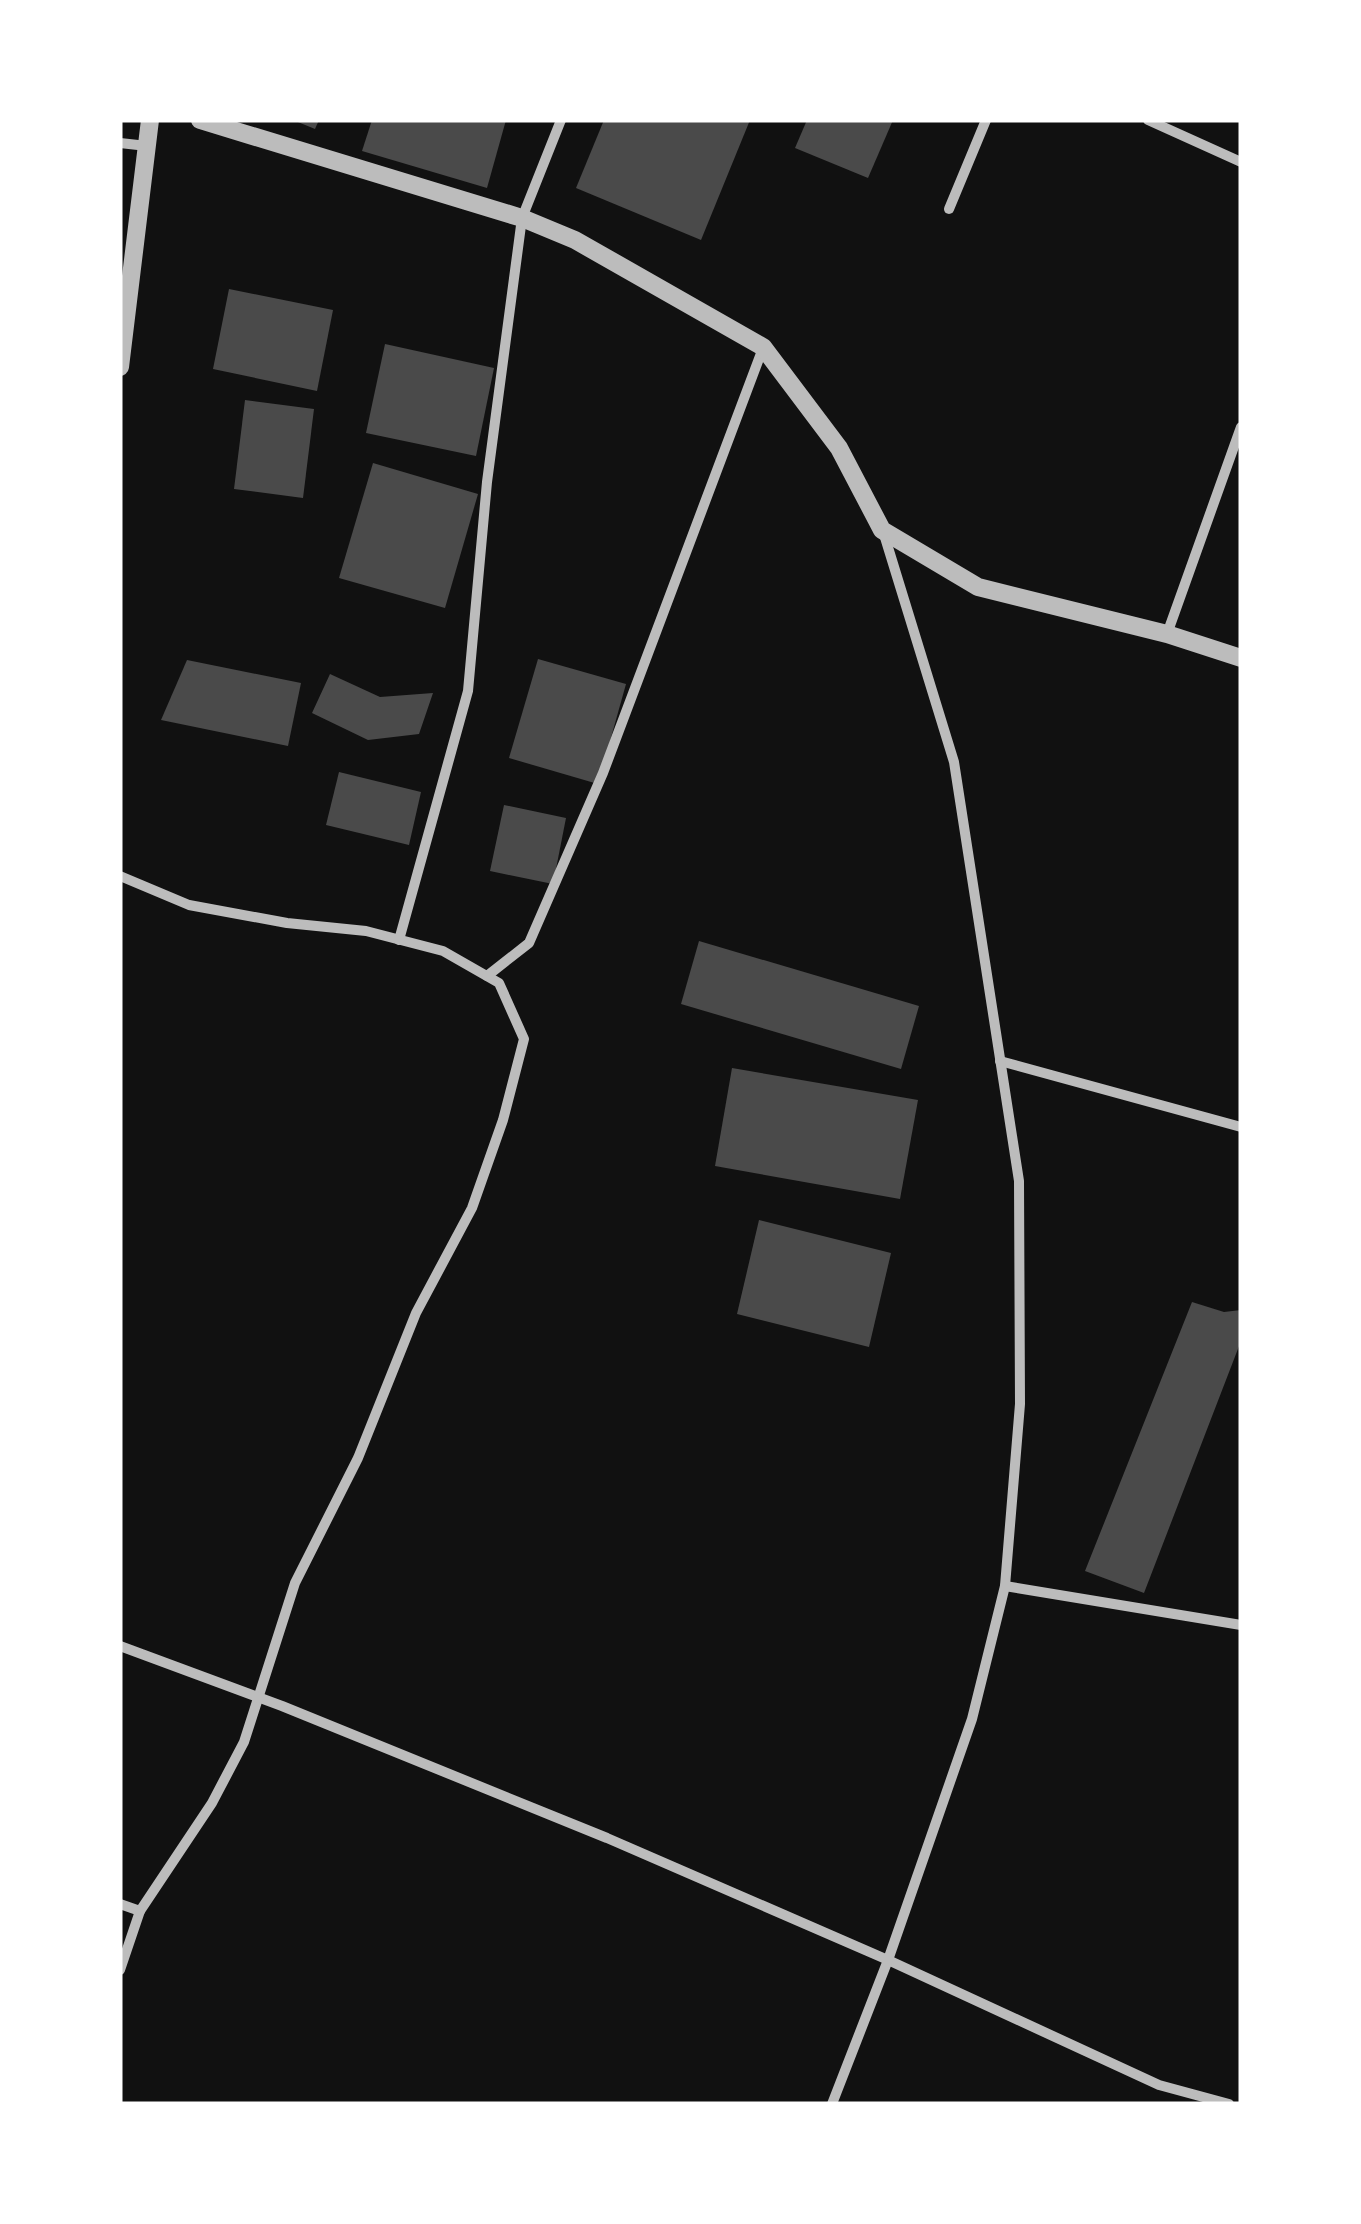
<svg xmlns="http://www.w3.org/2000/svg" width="1361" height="2224" viewBox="0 0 1361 2224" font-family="Mulish,sans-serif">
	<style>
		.building { fill: #4a4a4a }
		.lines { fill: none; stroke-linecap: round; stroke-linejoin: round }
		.minor { stroke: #bcbcbc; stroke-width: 10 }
		.tertiary { stroke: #bcbcbc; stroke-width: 18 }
	</style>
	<rect width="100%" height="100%" fill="#111"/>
	<g class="building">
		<path d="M 293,120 L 319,120 L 315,129 Z"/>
		<path d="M 372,120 L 506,120 L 487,188 L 362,151 Z"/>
		<path d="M 604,120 L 750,120 L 701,240 L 576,188 Z"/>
		<path d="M 807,120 L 893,120 L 868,178 L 795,148 Z"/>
		<path d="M 229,289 L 333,310 L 317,391 L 213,369 Z"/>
		<path d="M 385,344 L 494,368 L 476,456 L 366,433 Z"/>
		<path d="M 245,400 L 314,409 L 303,498 L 234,489 Z"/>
		<path d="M 373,463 L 478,494 L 445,608 L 339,578 Z"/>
		<path d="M 538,659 L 626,684 L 598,784 L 509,758 Z"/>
		<path d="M 187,660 L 301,683 L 288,746 L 161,720 Z"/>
		<path d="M 330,674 L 380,697 L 433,693 L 419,734 L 368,740 L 312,713 Z"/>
		<path d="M 339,772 L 421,792 L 409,845 L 326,825 Z"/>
		<path d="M 504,805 L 566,818 L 553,884 L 490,871 Z"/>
		<path d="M 699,941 L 919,1006 L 901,1069 L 681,1004 Z"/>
		<path d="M 732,1068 L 918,1100 L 900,1199 L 715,1166 Z"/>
		<path d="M 759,1220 L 891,1253 L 869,1347 L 737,1314 Z"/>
		<path d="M 1192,1302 L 1224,1312 L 1241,1310 L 1241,1341 L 1144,1593 L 1085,1571 Z"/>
	</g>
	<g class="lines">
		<g class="minor">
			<path d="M 1148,120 L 1241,162"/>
			<path d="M 120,143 L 147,146"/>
			<path d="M 949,209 L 986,120"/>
			<path d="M 1167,634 L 1241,427"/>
			<path d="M 120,876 L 189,905 L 287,923 L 366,931 L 443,951 L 499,983 L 524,1039 L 503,1120 L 472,1208 L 416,1313 L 358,1458 L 295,1583 L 244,1742 L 212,1803 L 140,1911 L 120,1970"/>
			<path d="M 399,940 L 468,691 L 487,482 L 522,218 L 561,120"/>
			<path d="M 487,976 L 529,943 L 603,773 L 763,348"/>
			<path d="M 1000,1061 L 1241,1127"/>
			<path d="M 1005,1586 L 1241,1625"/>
			<path d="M 120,1646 L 282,1706 L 607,1838 L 888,1960 L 1159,2085 L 1229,2104"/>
			<path d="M 120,1904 L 140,1911"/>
			<path d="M 832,2104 L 888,1960 L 972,1719 L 1005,1586 L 1020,1404 L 1019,1181 L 954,762 L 883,531"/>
		</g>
		<g class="tertiary">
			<path d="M 200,120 L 522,218 L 575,240 L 763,347 L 839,448 L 882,530 L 978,587 L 1167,634 L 1241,658"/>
			<path d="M 120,367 L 150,120"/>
		</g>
	</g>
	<rect width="1361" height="2224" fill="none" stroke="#ffffff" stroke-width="245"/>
</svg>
